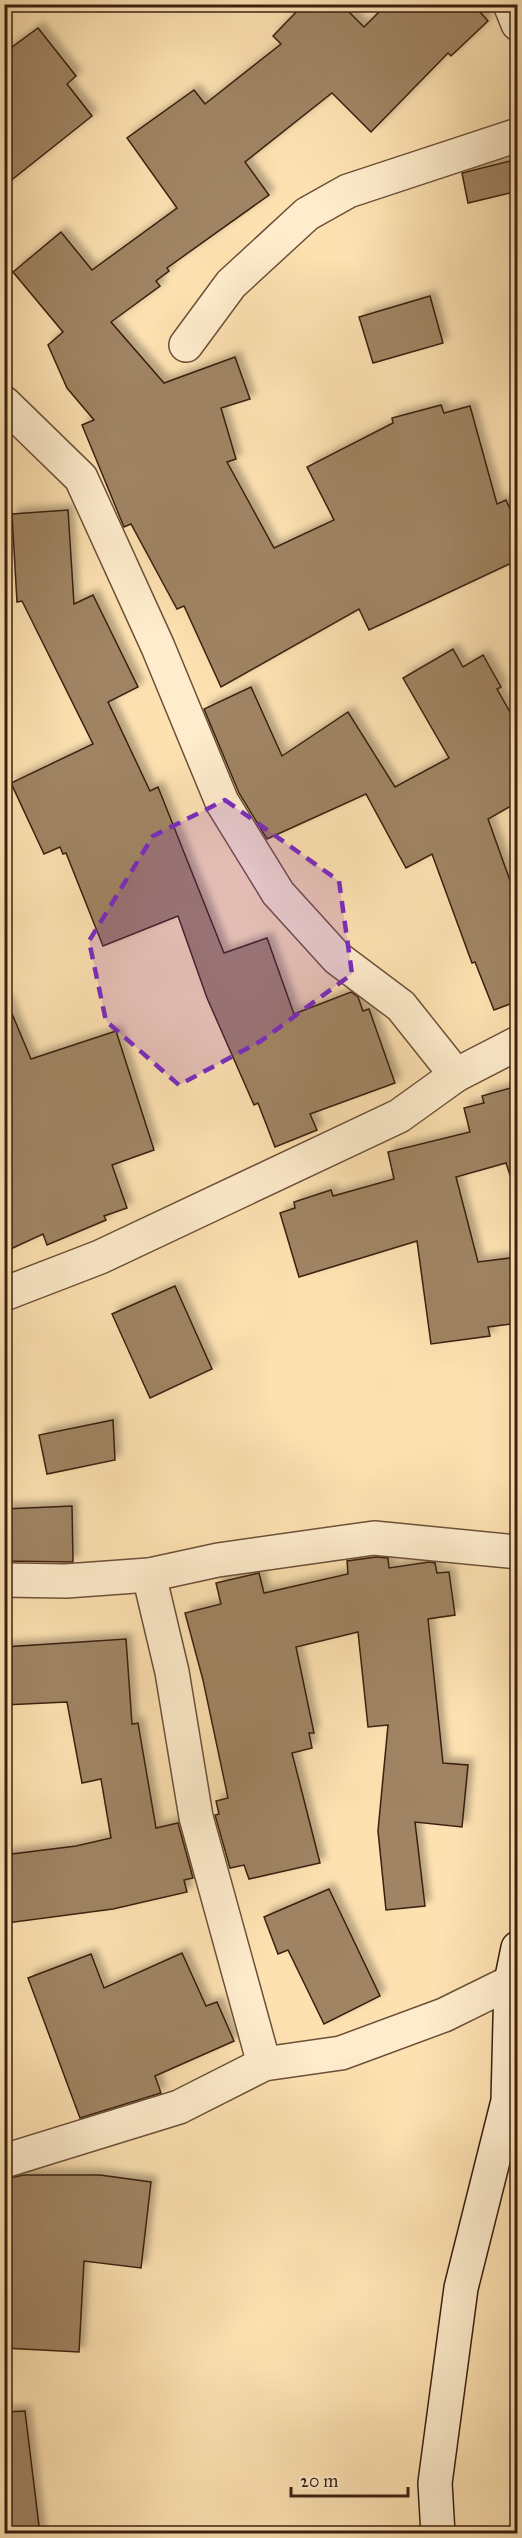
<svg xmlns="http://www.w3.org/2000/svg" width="522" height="2538" viewBox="0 0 522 2538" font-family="'IM FELL Great Primer',serif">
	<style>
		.building { fill: #a08464; stroke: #3b2010; stroke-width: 1.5; filter: url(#shadow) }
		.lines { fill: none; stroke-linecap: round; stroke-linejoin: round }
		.street-casing { stroke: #6c5038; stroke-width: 36 }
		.secondary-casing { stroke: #3b2010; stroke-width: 36 }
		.street { stroke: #feeccc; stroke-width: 33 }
		.secondary { stroke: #feeccc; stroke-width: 33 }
		.marked { fill: #7b2cbf; fill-opacity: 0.2; stroke: #7b2cbf; stroke-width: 4.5; stroke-dasharray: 12 8; stroke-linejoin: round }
	</style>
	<defs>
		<filter id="shadow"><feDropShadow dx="5.5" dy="-5.5" stdDeviation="3" flood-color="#0004"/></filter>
	</defs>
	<rect width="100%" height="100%" fill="#fde1b1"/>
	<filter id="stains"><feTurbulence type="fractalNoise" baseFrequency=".00333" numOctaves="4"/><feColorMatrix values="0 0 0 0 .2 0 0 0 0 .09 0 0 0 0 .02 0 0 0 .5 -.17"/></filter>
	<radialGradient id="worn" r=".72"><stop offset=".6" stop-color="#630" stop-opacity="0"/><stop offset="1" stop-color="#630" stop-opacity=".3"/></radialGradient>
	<g class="building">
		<path d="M 304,4 L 341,4 L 364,27 L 387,4 L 473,4 L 488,21 L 451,56 L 448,53 L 371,132 L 332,93 L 245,162 L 269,195 L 167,268 L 169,271 L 156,281 L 160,286 L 111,322 L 164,383 L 235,357 L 250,399 L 221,408 L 236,459 L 227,462 L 274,548 L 334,520 L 307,467 L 393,423 L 392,418 L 441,405 L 444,413 L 470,406 L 497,504 L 506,500 L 518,527 L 518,560 L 369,630 L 359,609 L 221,687 L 184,606 L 177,609 L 131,524 L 124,527 L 82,425 L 94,420 L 67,388 L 48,345 L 63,332 L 13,272 L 61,232 L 92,270 L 177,208 L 127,138 L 194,90 L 205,104 L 281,44 L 273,36 Z"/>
		<path d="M 38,28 L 76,76 L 67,84 L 92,116 L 4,186 L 4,53 Z"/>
		<path d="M 518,159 L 518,191 L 468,203 L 462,173 Z"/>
		<path d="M 430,296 L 443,343 L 373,363 L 359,317 Z"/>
		<path d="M 68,510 L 74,604 L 93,595 L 138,687 L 108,702 L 150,791 L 158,787 L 224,953 L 267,938 L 294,1014 L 351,992 L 358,997 L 363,1011 L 369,1009 L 395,1083 L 310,1114 L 317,1130 L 275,1147 L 258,1103 L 254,1105 L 207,998 L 178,916 L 103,946 L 66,853 L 63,854 L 60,847 L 44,854 L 11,783 L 93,744 L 22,601 L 17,602 L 12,514 Z"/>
		<path d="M 453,649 L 463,667 L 483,655 L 501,687 L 497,689 L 518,726 L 518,802 L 488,819 L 517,900 L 518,1001 L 494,1010 L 475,962 L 472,963 L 432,854 L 406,868 L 366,794 L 267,839 L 239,793 L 204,709 L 251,687 L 282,756 L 348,712 L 395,787 L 449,758 L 403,678 Z"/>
		<path d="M 5,997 L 31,1059 L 116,1031 L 154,1150 L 112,1165 L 127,1208 L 104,1216 L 106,1220 L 47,1245 L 43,1234 L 4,1252 Z"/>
		<path d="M 518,1086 L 518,1183 L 513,1184 L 506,1163 L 456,1177 L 478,1262 L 518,1257 L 518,1323 L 488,1327 L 490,1336 L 431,1344 L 417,1241 L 299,1277 L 280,1213 L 295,1208 L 294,1202 L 331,1190 L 333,1196 L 394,1179 L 388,1152 L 470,1132 L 464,1108 L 484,1103 L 482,1096 Z"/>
		<path d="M 175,1286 L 212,1369 L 150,1398 L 112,1314 Z"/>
		<path d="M 113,1420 L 115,1460 L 47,1474 L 39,1435 Z"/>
		<path d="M 72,1506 L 73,1562 L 4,1561 L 4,1509 Z"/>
		<path d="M 376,1557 L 388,1558 L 389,1568 L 429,1562 L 435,1563 L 437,1573 L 449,1572 L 455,1615 L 428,1619 L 443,1763 L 468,1765 L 462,1827 L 415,1822 L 425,1906 L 386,1910 L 378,1831 L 388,1725 L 368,1727 L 358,1632 L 296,1647 L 314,1733 L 309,1733 L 312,1748 L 292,1753 L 320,1863 L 249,1879 L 244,1865 L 230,1868 L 215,1815 L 219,1814 L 216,1801 L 228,1798 L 203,1680 L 185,1613 L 221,1604 L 216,1583 L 259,1573 L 264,1593 L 348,1574 L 347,1561 Z"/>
		<path d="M 126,1639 L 132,1724 L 138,1723 L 156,1828 L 178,1823 L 193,1878 L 184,1880 L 187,1892 L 113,1909 L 7,1923 L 4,1902 L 4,1855 L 76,1846 L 111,1838 L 101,1779 L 82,1783 L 67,1702 L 4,1705 L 4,1647 Z"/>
		<path d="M 329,1889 L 380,1996 L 324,2024 L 288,1950 L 278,1954 L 264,1917 Z"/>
		<path d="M 182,1953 L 206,2006 L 217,2002 L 234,2041 L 155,2076 L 161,2093 L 80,2118 L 28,1978 L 91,1954 L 104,1988 Z"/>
		<path d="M 24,2175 L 100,2175 L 151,2182 L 141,2268 L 84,2261 L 79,2352 L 4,2348 L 4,2179 Z"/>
		<path d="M 25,2411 L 40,2534 L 4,2534 L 4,2412 Z"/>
	</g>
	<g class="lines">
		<defs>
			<g id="street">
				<path d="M 510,4 L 518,24"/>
				<path d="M 186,345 L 231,284 L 307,214 L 348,191 L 518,135"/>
				<path d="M 4,403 L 81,478 L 158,647 L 222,802 L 278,893 L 337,958 L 401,1006 L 456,1075"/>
				<path d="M 4,1294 L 100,1257 L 399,1116 L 456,1075 L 518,1043"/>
				<path d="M 149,1575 L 172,1672 L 196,1817 L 264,2064"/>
				<path d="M 4,1580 L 66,1581 L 149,1575 L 218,1560 L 374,1538 L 518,1552"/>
				<path d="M 4,2161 L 179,2107 L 264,2064 L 341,2053 L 444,2015 L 511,1982"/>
			</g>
			<path id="secondary" d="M 438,2534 L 435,2483 L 461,2288 L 508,2101 L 511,1982 L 518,1948"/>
		</defs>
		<use href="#street" class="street-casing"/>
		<use href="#secondary" class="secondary-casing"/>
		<use href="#street" class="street"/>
		<use href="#secondary" class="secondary"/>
	</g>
	<path class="marked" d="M 225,800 L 339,881 L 352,974 L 261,1041 L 179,1085 L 106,1021 L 89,941 L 153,836 Z"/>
	<rect width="522" height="2538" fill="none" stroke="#fde1b1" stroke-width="24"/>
	<rect x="6" y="6" width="510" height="2526" fill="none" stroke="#3b2010" stroke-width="3"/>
	<rect x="12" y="12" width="498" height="2514" fill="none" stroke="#3b2010" stroke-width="1.5"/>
	<path d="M291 2487v9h117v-9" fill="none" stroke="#3b2010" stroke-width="3"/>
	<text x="300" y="2487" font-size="18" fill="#3b2010" stroke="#feeccc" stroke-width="4.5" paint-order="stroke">20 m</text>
	<rect width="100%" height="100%" filter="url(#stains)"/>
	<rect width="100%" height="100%" fill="url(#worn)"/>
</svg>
